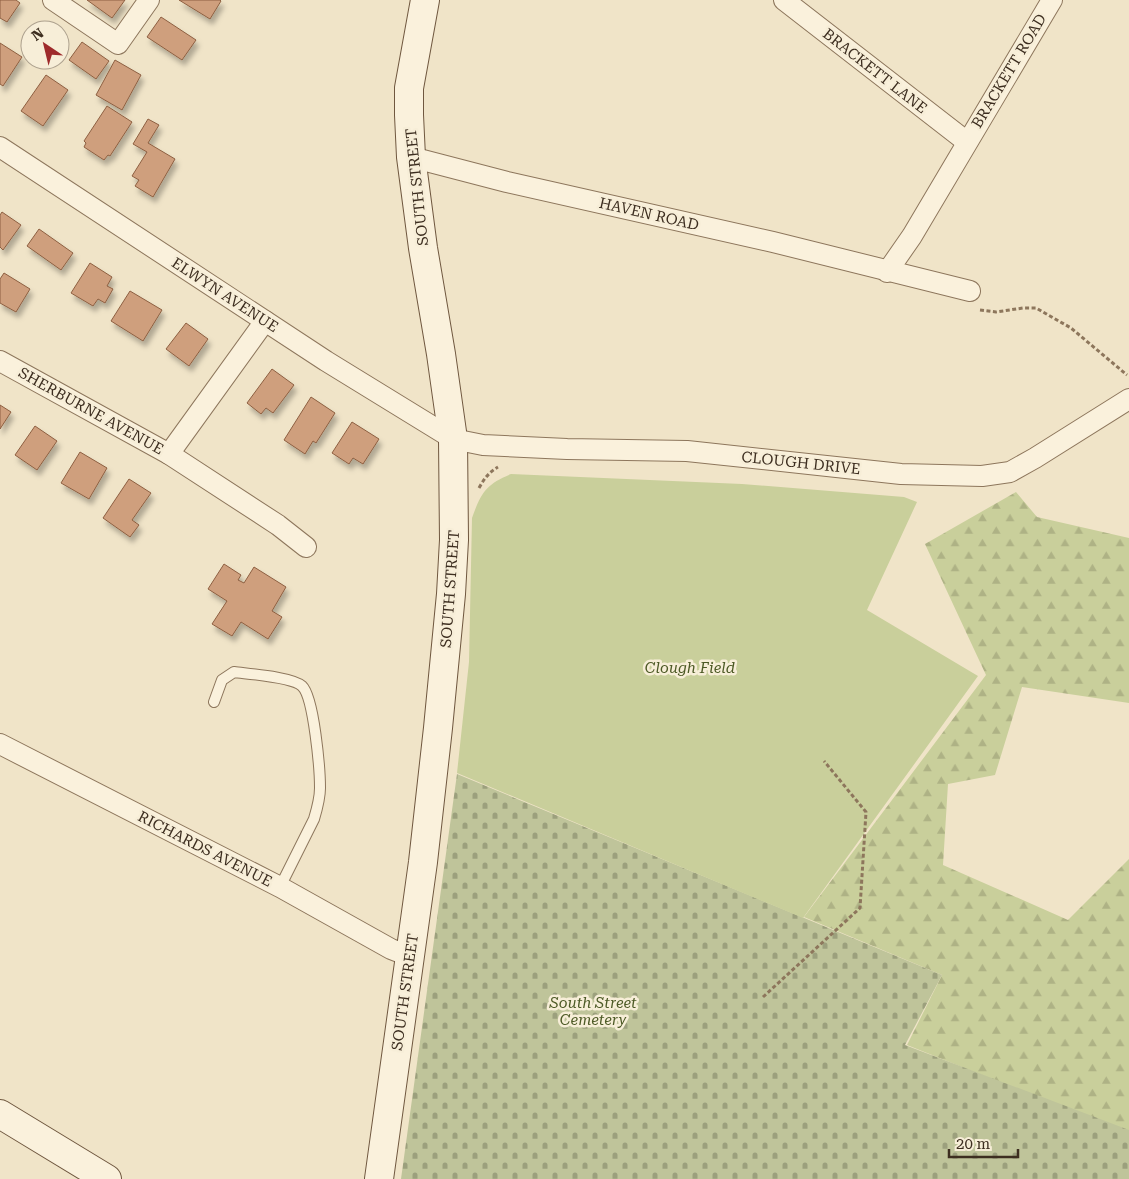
<svg xmlns="http://www.w3.org/2000/svg" width="1129" height="1179" viewBox="0 0 1129 1179" font-family="'Roboto Serif',serif">
	<style>
		.forest { fill: url(#forest-firs) }
		.cemetery { fill: url(#cemetery-stones) }
		.park { fill: #c9cf9b }
		.building { fill: #cf9f7d; stroke: #8d5f41; filter: url(#shadow) }
		.lines { fill: none; stroke-linecap: round; stroke-linejoin: round }
		.lane-casing { stroke: #8d765c; stroke-width: 12 }
		.street-casing { stroke: #8d765c; stroke-width: 22 }
		.secondary-casing { stroke: #6f573f; stroke-width: 30 }
		.path { stroke: #8d765c; stroke-width: 3; stroke-dasharray: 4 2.5; stroke-linecap: butt }
		.lane { stroke: #faf1dc; stroke-width: 10 }
		.street { stroke: #faf1dc; stroke-width: 20 }
		.secondary { stroke: #faf1dc; stroke-width: 28 }
		.labels { text-anchor: middle; dominant-baseline: central; stroke-width: 5; stroke-linejoin: round; paint-order: stroke }
		.street-label { font-size: 15px; fill: #3d2e20; stroke: #f7eed8 }
		.park-label { font-size: 15px; font-style: italic; fill: #4d5a26; stroke: #f7eed8 }
	</style>
	<defs>
		<pattern id="forest-firs" width="22" height="20" patternUnits="userSpaceOnUse" patternTransform="scale(1.25)"><rect width="22" height="20" fill="#c9cf9b"/><path d="M5 1l3.5 6h-7zM16 11l3.5 6h-7z" fill="#aeb285"/></pattern>
		<pattern id="cemetery-stones" width="16" height="16" patternUnits="userSpaceOnUse" patternTransform="scale(1.25)"><rect width="16" height="16" fill="#bfc49a"/><path d="M2 7V4a2 2 0 0 1 4 0v3zM10 15v-3a2 2 0 0 1 4 0v3z" fill="#9ca07d"/></pattern>
		<filter id="shadow"><feDropShadow dx="3" dy="5.5" stdDeviation="2.5" flood-color="#0004"/></filter>
	</defs>
	<rect width="100%" height="100%" fill="#f0e4c8"/>
	<path class="forest" d="M 1016,492 L 1037,517 L 1129,538 L 1129,703 L 1022,687 L 995,775 L 948,784 L 943,865 L 1068,920 L 1129,859 L 1129,1134 L 907,1045 L 942,975 L 804,917 L 986,675 L 925,544 Z"/>
	<path class="cemetery" d="M 457,774 L 942,975 L 905,1045 L 1129,1130 L 1129,1179 L 401,1179 Z"/>
	<path class="park" d="M 511,474 L 742,484 L 904,497 L 917,502 L 867,610 L 978,676 L 803,918 L 457,773 L 469,662 L 472,518 C 481,493 486,484 511,474 Z"/>
	<g class="building">
		<path d="M 0,0 L 16,0 L 20,3 L 7,22 L 0,18 Z"/>
		<path d="M 87,0 L 125,0 L 112,18 Z"/>
		<path d="M 179,0 L 220,0 L 221,1 L 210,19 Z"/>
		<path d="M 161,17 L 196,40 L 182,60 L 147,37 Z"/>
		<path d="M 82,42 L 109,61 L 96,79 L 69,60 Z"/>
		<path d="M 0,43 L 22,57 L 3,86 L 0,84 Z"/>
		<path d="M 115,60 L 141,75 L 122,110 L 96,95 Z"/>
		<path d="M 46,75 L 68,90 L 43,126 L 21,111 Z"/>
		<path d="M 107,106 L 132,122 L 110,156 L 108,155 L 104,160 L 84,147 L 86,143 L 84,141 Z"/>
		<path d="M 148,119 L 159,125 L 148,143 L 175,159 L 153,197 L 135,186 L 139,180 L 132,176 L 147,152 L 133,144 Z"/>
		<path d="M 2,212 L 21,225 L 3,250 L 0,247 L 0,215 Z"/>
		<path d="M 39,229 L 73,253 L 61,270 L 27,246 Z"/>
		<path d="M 90,263 L 112,277 L 107,286 L 113,289 L 105,303 L 98,299 L 93,306 L 71,293 Z"/>
		<path d="M 4,273 L 30,289 L 16,312 L 0,303 L 0,279 Z"/>
		<path d="M 130,291 L 162,310 L 143,341 L 111,321 Z"/>
		<path d="M 186,323 L 208,339 L 189,366 L 166,349 Z"/>
		<path d="M 272,369 L 294,385 L 273,413 L 266,408 L 261,414 L 247,403 Z"/>
		<path d="M 311,397 L 335,413 L 316,443 L 313,441 L 305,454 L 284,440 Z"/>
		<path d="M 0,405 L 11,412 L 0,429 Z"/>
		<path d="M 352,422 L 379,439 L 363,464 L 353,458 L 349,464 L 332,453 Z"/>
		<path d="M 35,426 L 57,441 L 37,470 L 15,455 Z"/>
		<path d="M 80,452 L 107,468 L 89,499 L 61,483 Z"/>
		<path d="M 129,479 L 151,493 L 132,520 L 139,525 L 130,537 L 103,518 Z"/>
		<path d="M 224,564 L 241,575 L 238,580 L 244,583 L 254,567 L 286,587 L 272,611 L 282,617 L 268,639 L 241,622 L 232,636 L 212,624 L 227,601 L 208,589 Z"/>
	</g>
	<g class="lines">
		<defs>
			<path id="lane" d="M 214,702 L 222,680 L 234,672 C 249,674 292,677 302,686 C 314,697 320,770 320,788 C 320,799 317,809 314,819 L 280,887"/>
			<g id="street">
				<path d="M 53,0 L 118,44 L 149,0"/>
				<path d="M 784,0 L 967,142"/>
				<path d="M 0,147 L 326,361 L 453,439 L 483,445 L 567,449 L 687,451 L 901,474 L 982,476 L 1010,472 L 1035,458 L 1129,399"/>
				<path d="M 411,157 L 507,182 L 773,242 L 970,291"/>
				<path d="M 887,272 L 912,236 L 1052,0"/>
				<path d="M 0,361 L 169,454 L 265,321"/>
				<path d="M 169,454 L 278,525 L 306,547"/>
				<path d="M 0,744 L 280,887 L 391,949 L 409,956"/>
			</g>
			<g id="secondary">
				<path d="M 0,1114 L 107,1179"/>
				<path d="M 379,1179 L 423,862 L 438,728 L 451,594 L 454,540 L 453,439 L 441,354 L 423,248 L 411,157 L 409,115 L 409,88 L 425,0"/>
			</g>
		</defs>
		<use href="#lane" class="lane-casing"/>
		<use href="#street" class="street-casing"/>
		<use href="#secondary" class="secondary-casing"/>
		<g class="path">
			<path d="M 980,310 L 996,312 L 1023,308 L 1036,308 L 1071,328 L 1127,375"/>
			<path d="M 479,488 C 484,479 489,472 498,467"/>
			<path d="M 763,997 L 860,908 L 866,812 L 824,761"/>
		</g>
		<use href="#lane" class="lane"/>
		<use href="#street" class="street"/>
		<use href="#secondary" class="secondary"/>
	</g>
	<g class="labels">
		<g class="street-label">
			<text transform="translate(875 71) rotate(38)">BRACKETT LANE</text>
			<text transform="translate(1009 71) rotate(-59)">BRACKETT ROAD</text>
			<text transform="translate(417 187) rotate(-96)">SOUTH STREET</text>
			<text transform="translate(649 214) rotate(13)">HAVEN ROAD</text>
			<text transform="translate(225 295) rotate(33)">ELWYN AVENUE</text>
			<text transform="translate(91 411) rotate(29)">SHERBURNE AVENUE</text>
			<text transform="translate(801 463) rotate(6)">CLOUGH DRIVE</text>
			<text transform="translate(450 589) rotate(-86)">SOUTH STREET</text>
			<text transform="translate(205 849) rotate(27)">RICHARDS AVENUE</text>
			<text transform="translate(405 992) rotate(-82)">SOUTH STREET</text>
		</g>
		<g class="park-label">
			<text x="690" y="668">Clough Field</text>
			<text x="593" y="1003">South Street<tspan x="593" dy="17">Cemetery</tspan></text>
		</g>
	</g>
	<g transform="translate(45 45) rotate(325)"><circle r="24" fill="#f7eed8" stroke="#ada18e"/>
	<path d="M0-4L9 19L0 12L-9 19Z" fill="#9e2a2b"/>
	<text y="-8" font-size="14" font-weight="bold" text-anchor="middle" fill="#3d2e20">N</text>
	</g>
	<path d="M949 1149v8h69v-8" fill="none" stroke="#3d2e20" stroke-width="2.5"/>
	<text x="956" y="1149" font-size="15" fill="#3d2e20" stroke="#f7eed8" stroke-width="4" paint-order="stroke">20 m</text>
</svg>
